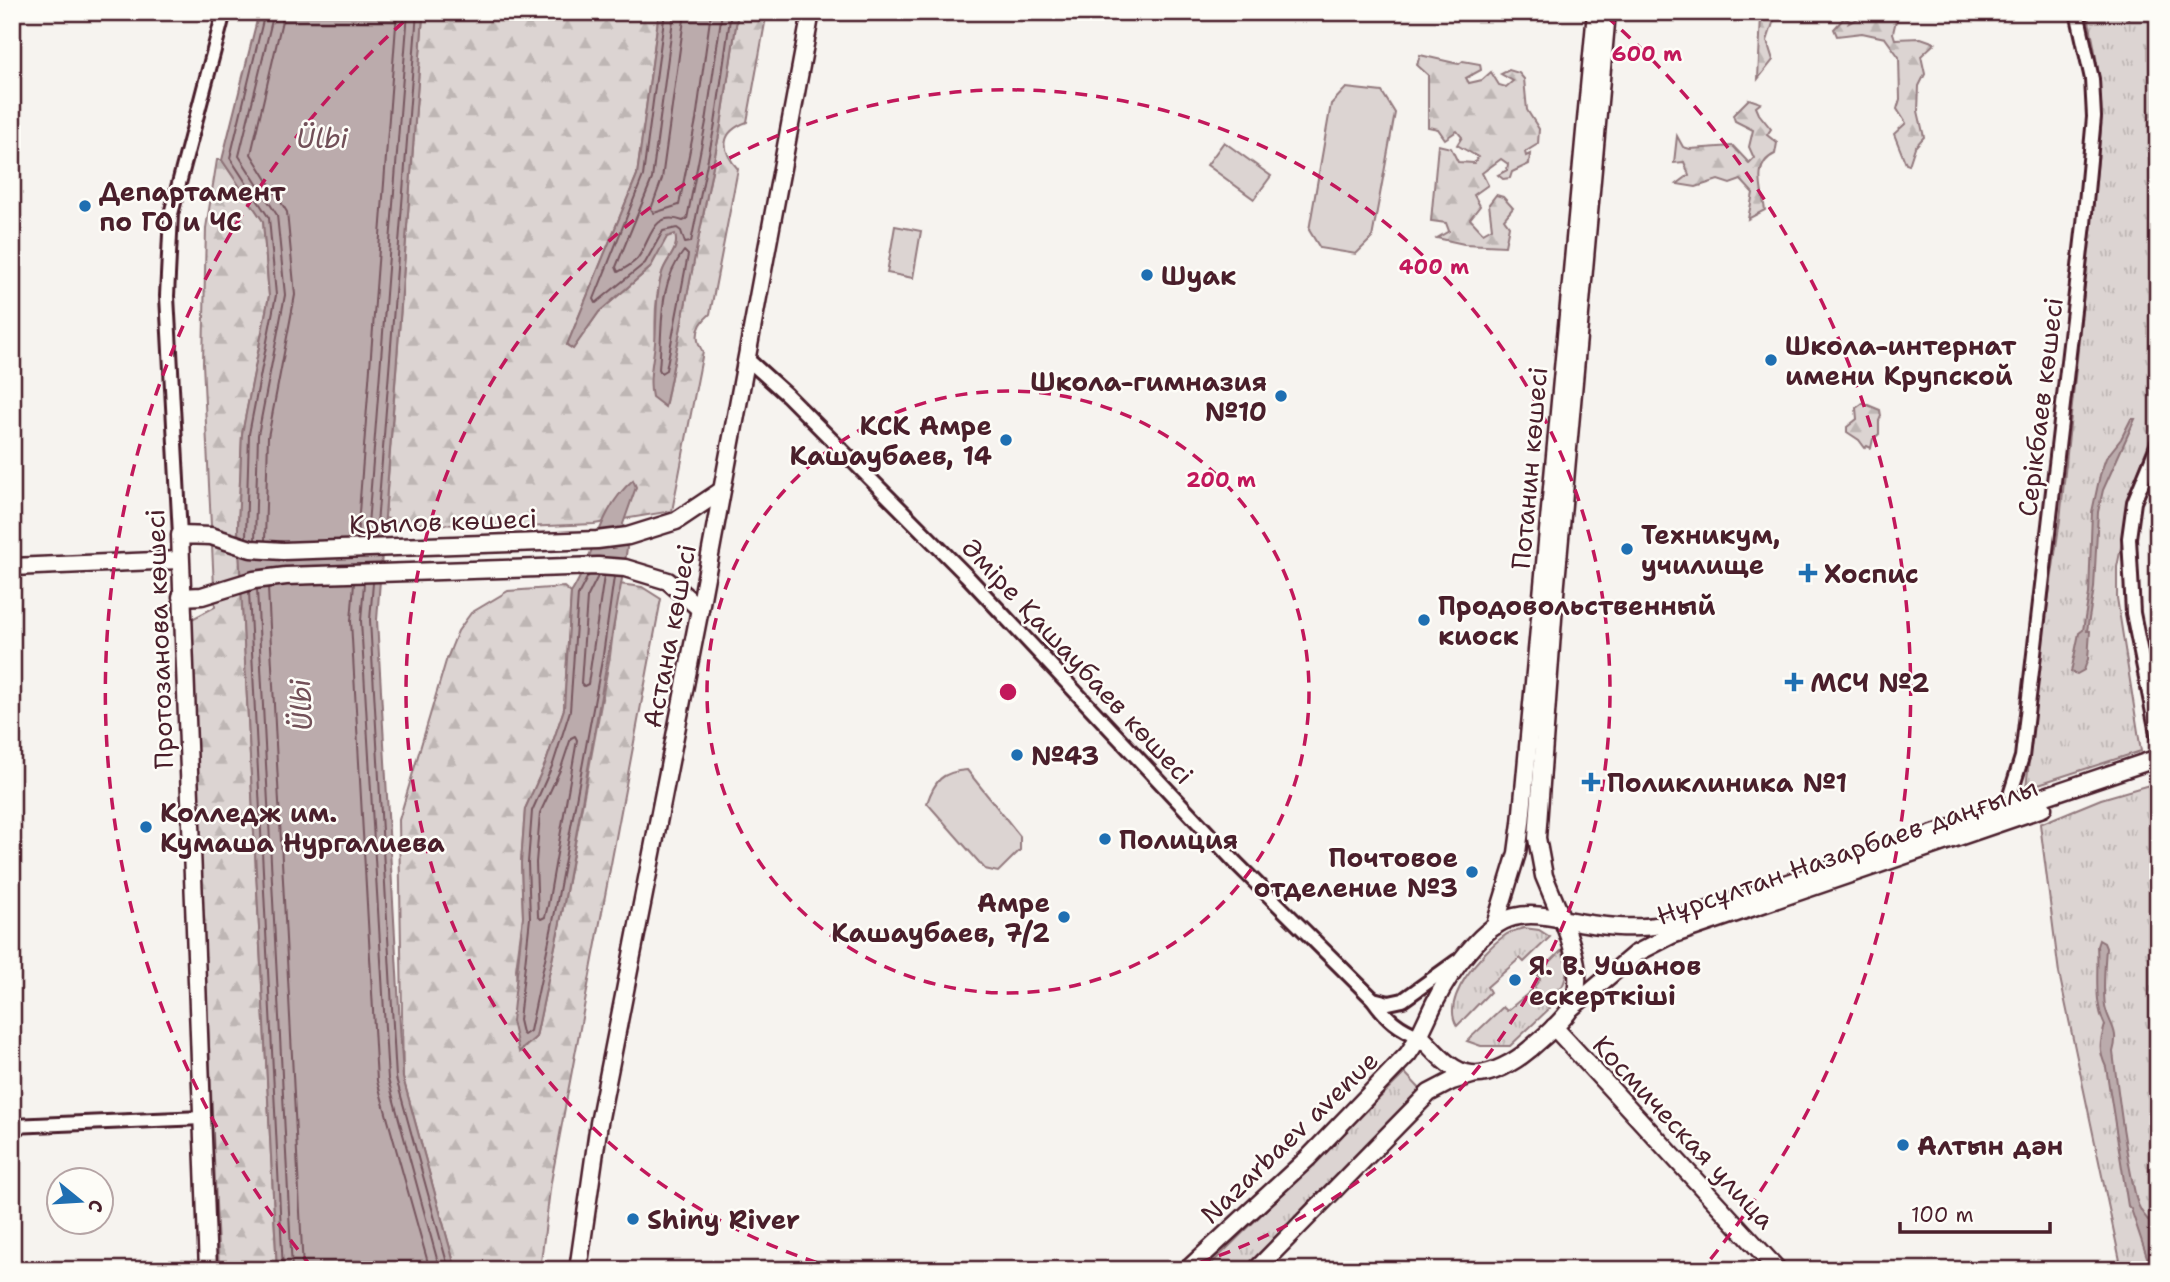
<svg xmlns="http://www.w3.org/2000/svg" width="2170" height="1282" viewBox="0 0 2170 1282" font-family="'Shantell Sans',sans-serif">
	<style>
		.grass { fill: url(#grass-tufts); stroke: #937a7e; stroke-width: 2 }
		.forest { fill: url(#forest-firs); stroke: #937a7e; stroke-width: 2 }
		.garden { fill: #dcd4d2; stroke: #937a7e; stroke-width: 2 }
		.water { fill: #bbabac; stroke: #8e7378; stroke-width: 2 }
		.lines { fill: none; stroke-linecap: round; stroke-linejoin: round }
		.shore { stroke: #77575f; stroke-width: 2 }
		.stream { stroke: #8e7378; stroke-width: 2.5 }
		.minor-casing { stroke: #4a1f2b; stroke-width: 18 }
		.major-casing { stroke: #4a1f2b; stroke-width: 21 }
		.minor { stroke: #fdfcf7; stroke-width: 12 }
		.major { stroke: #fdfcf7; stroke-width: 16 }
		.ring { fill: none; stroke: #c2185b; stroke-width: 3.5; stroke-dasharray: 12 9 }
		.poi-dot { fill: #1f6fb2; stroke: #fdfcf7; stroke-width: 2.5 }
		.labels { text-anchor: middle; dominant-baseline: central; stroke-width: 5; stroke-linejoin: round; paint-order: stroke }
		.poi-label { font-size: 26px; font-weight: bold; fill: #4a1f2b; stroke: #fdfcf7; text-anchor: start }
		.street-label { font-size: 26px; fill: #4a1f2b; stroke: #fdfcf7 }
		.water-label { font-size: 28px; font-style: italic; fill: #725058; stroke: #fdfcf7 }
		.centre { fill: #c2185b; stroke: #fdfcf7; stroke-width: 3.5 }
		.ring-label { font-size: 21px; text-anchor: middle; font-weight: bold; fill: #c2185b; stroke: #fdfcf7; stroke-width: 5; stroke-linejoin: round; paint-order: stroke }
	</style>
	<defs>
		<pattern id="grass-tufts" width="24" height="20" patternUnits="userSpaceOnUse" patternTransform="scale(1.75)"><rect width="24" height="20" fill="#dcd4d2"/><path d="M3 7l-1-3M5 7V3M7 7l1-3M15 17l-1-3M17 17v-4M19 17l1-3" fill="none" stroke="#beb6b4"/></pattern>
		<pattern id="forest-firs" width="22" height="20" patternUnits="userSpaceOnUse" patternTransform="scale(1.75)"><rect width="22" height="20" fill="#dcd4d2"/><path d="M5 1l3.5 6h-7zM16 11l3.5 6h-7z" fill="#beb6b4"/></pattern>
	</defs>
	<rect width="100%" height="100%" fill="#f6f3ef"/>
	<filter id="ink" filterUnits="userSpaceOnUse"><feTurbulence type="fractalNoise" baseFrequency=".0143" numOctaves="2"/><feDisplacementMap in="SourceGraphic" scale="14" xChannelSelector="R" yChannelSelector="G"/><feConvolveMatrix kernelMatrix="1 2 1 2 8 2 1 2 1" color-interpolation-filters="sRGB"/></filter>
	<g filter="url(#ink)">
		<g class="grass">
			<path d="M 2087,12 L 2158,12 L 2158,419 L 2134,483 L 2117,567 L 2117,598 L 2141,751 L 2026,788 L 2043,636 L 2060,520 L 2101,131 C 2103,90 2096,52 2087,12 Z"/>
			<path d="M 2156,783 L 2158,1270 L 2122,1270 L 2059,973 L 2040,824 L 2101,799 Z"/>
			<path d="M 1524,928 L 1539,930 L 1550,937 L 1524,962 L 1520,958 L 1487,987 L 1490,992 L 1457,1026 C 1440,999 1482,952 1504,936 C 1509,932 1517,930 1524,928 Z"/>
			<path d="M 1562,950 C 1572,971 1565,986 1551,1003 L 1534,987 L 1540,979 L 1537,975 Z"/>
			<path d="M 1532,990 L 1550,1008 L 1510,1046 L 1481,1046 L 1467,1041 L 1503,1007 L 1507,1011 Z"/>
			<path d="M 1405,1073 L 1423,1092 L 1242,1270 L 1205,1270 Z"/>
		</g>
		<g class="forest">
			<path d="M 426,12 L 659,12 L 637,175 L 567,345 L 573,349 L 599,312 L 650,268 L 667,236 L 675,234 C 680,251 667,257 662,273 C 649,317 658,362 665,407 L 721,125 L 738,12 L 767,12 L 747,122 C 720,132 720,149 738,169 L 710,314 C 697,325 693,337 703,352 L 672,511 L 594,524 L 524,527 L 401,523 L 385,518 L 423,16 Z"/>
			<path d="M 1758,12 L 1790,12 L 1775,17 L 1767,41 L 1773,60 L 1758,79 L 1761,15 Z"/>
			<path d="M 1884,12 L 1898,12 L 1893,33 L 1895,39 L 1921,38 L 1935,43 L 1921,56 L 1925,74 L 1919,86 L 1918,111 L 1924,137 L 1915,147 L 1909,165 L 1906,164 L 1894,134 L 1906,123 L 1897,109 L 1900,99 L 1899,57 L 1885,38 L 1862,33 L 1837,36 L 1834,29 L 1844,18 L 1850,21 L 1849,23 L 1866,14 L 1877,13 L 1882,16 Z"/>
			<path d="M 1420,55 L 1459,64 L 1463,61 L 1480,64 L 1481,70 L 1466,78 L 1469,83 L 1482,80 L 1491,72 L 1499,85 L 1506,87 L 1513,81 L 1501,74 L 1509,70 L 1519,73 L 1524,79 L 1527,110 L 1539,129 L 1538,144 L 1525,152 L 1526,156 L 1530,154 L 1529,164 L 1512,172 L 1510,178 L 1503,179 L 1498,175 L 1507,170 L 1508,164 L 1501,159 L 1482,173 L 1488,185 L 1474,195 L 1480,206 L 1470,219 L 1483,233 L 1492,228 L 1489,204 L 1496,195 L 1503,197 L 1513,208 L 1504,219 L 1509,226 L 1505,246 L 1464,244 L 1437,238 L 1449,231 L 1446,223 L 1431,221 L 1438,145 L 1451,148 L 1458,162 L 1474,163 L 1478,157 L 1457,145 L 1462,137 L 1457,131 L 1445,139 L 1438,129 L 1428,127 L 1428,75 L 1417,65 Z"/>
			<path d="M 1749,99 L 1761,103 L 1756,107 L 1759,114 L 1771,129 L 1767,135 L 1777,143 L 1775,154 C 1752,164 1762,190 1765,210 L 1748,219 L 1753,193 L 1741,180 L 1730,184 L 1718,180 L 1696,187 L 1677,184 L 1689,175 L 1684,162 L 1674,163 L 1677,136 L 1683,147 L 1690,149 L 1733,146 L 1749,163 L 1754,158 L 1749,147 L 1753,130 L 1735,121 L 1733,115 Z"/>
			<path d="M 217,160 L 222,160 L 263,221 L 269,296 L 242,434 L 238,528 L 277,1270 L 219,1270 L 190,620 L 215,607 L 203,363 L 206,228 Z"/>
			<path d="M 1863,403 L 1880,410 L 1881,416 L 1879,421 L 1879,434 L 1873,439 L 1871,448 L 1867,446 L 1865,448 L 1859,440 L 1847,432 L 1847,427 L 1857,419 L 1856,408 Z"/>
			<path d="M 619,584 L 642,587 L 661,599 L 551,1182 L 540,1270 L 456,1270 L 403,1078 L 399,820 L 446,661 L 458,631 L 471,613 L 508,591 L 564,587 L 571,593 L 564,709 L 546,762 L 525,809 L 521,863 L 523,917 L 516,969 L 520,1052 L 536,1037 L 563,908 L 610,656 Z"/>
		</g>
		<g class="garden">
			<path d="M 1346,88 L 1382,92 L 1395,113 L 1372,238 L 1356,254 L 1320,248 L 1309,230 L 1331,104 Z"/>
			<path d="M 1224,142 L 1271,176 L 1254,199 L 1207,165 Z"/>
			<path d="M 895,226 L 921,231 L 913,278 L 887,273 Z"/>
			<path d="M 967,770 L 1020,836 L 1020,850 L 998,872 L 985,869 L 927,803 C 935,780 942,772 967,770 Z"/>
		</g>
		<g class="water">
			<path d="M 259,12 L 426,12 L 423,16 L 377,620 L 403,1078 L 456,1270 L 277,1270 L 238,528 L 242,434 L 269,296 L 263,221 L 222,160 Z"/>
			<path d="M 659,12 L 738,12 L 721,125 L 665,407 L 652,397 C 648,379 653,362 655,343 C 657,319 655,297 662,273 C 666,258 680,251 675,234 L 667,237 L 650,268 L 599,312 L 573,349 L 567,345 L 637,175 Z"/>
			<path d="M 2131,419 L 2135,419 L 2103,490 L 2098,512 L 2094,588 L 2087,631 L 2090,631 L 2088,659 L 2084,670 L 2077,674 L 2071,672 L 2079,633 L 2083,630 L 2089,594 L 2092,512 L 2100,475 L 2106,458 L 2121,439 Z"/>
			<path d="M 633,480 L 636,487 L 623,524 L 627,548 L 625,562 L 563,908 L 536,1037 L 519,1052 L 512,1021 L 523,917 L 521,863 L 525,809 L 546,762 L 564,709 L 571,593 C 595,556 598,510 633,480 Z"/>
			<path d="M 2099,940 L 2104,943 L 2106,948 C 2105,961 2102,998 2106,1010 C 2111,1027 2119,1031 2113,1052 C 2119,1100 2125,1150 2136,1198 C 2142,1225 2165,1221 2154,1257 L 2151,1259 L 2147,1257 L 2131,1209 L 2128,1206 L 2106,1067 C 2098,1050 2100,1042 2105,1025 C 2093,1003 2099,970 2097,946 Z"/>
		</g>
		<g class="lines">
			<g class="shore">
				<path d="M 665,12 L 643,176 L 594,299 L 596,303 L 645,263 L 663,231 L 677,228 L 681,231 L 685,243 L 691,242 L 715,124 L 731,12"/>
				<path d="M 674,12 L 652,179 L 616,267 L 618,272 C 624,269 632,264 637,259 C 651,242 651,209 683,221 L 687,219 L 706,122 L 722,12"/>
				<path d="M 685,12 L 662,179 L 651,209 L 654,213 L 679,205 L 696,120 L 711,12"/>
				<path d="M 684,251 L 688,255 L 666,370 L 661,373 L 659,369 C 663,328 657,285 684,251 Z"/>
				<path d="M 246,537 L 249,434 L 276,295 L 269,218 L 230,158 L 265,12"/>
				<path d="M 367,538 L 408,12"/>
				<path d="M 376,538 L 417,12"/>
				<path d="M 357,539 L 397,12"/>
				<path d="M 255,540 L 258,435 L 285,295 L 277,215 L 239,156 L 274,12"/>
				<path d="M 265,540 L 268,437 L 295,295 L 287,212 L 251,154 L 284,12"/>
				<path d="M 588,576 L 578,595 L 570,711 L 553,764 L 532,811 L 528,863 L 530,918 L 519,1020 L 522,1033 L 524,1035 L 530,1031 L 556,907 L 603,655 L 614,577"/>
				<path d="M 598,576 L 587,598 L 581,683 L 584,686 L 588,684 L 604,576"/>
				<path d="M 354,583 L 351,621 L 377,1081 L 430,1270"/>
				<path d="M 364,583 L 361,621 L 388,1079 L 440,1270"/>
				<path d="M 373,583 L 370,620 L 396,1078 L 449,1270"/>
				<path d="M 268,588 L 303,1270"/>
				<path d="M 257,589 L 292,1270"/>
				<path d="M 249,592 L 283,1270"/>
				<path d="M 575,736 L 577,740 L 548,905 L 545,917 L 541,919 L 538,916 L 536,863 L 540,813 L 561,768 L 571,738 Z"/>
			</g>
			<path class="stream" d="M 2127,12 L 2128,19"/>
			<defs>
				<g id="minor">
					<path d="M 746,358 L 787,395 L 966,575 L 1236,863 L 1373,999 C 1386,1018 1399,1029 1421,1037"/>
					<path d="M 2158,444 L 2134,502 L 2129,538 L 2133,613 L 2158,738"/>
					<path d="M 180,535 L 167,296 L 171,214 L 224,12"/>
					<path d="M 2147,663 L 2158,685"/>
					<path d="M 2014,807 L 2011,792 L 2022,757 L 2084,224 L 2094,117 L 2092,79 L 2077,12"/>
					<path d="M 1373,999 L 1389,1003 L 1403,1000 L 1457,961"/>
					<path d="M 12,1126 L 202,1118"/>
				</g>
				<g id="major">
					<path d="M 1607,12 L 1554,605 L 1537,838 L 1544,876 L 1562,919 C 1598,926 1631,931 1667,924 L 2158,758"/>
					<path d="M 12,567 L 180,560"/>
					<path d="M 181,597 L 202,596 L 254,580 L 286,576 L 598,566 L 625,568 L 668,581 L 700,609"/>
					<path d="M 1495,925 L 1517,853 L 1521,823 L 1596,12"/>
					<path d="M 1570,1009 L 1635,954 L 1672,935 L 2043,808"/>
					<path d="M 1554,1027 L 1778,1270"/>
					<path d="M 208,1270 L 180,535 L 211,536 L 251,549 L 283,551 L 597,540 L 628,536 L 676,521 L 721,491"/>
					<path d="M 578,1270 L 599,1123 L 700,609 L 811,12"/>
					<path d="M 1187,1270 L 1308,1158 L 1408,1054 C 1420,1037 1426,1020 1435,1002 C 1449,974 1483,924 1514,917 C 1530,913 1547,916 1562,919 C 1573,945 1587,986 1568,1012 C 1558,1026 1543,1037 1530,1049 C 1516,1061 1491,1076 1472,1074 C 1451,1073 1434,1050 1421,1037"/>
					<path d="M 1256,1270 L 1429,1093 L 1452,1081 L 1472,1075"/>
				</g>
			</defs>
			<use href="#minor" class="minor-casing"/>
			<use href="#major" class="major-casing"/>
			<use href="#minor" class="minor"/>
			<use href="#major" class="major"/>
		</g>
	</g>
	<g class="ring">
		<circle cx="1008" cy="692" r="301"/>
		<path d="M837 1269A602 602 0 1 1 1179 1269"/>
		<path d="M311 1266A903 903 0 0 1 410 16M1606 16A903 903 0 0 1 1705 1266"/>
	</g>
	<g class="poi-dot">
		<circle cx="85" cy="206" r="7"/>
		<circle cx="1147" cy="275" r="7"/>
		<circle cx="1771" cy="360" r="7"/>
		<circle cx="1281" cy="396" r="7"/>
		<circle cx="1006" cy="440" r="7"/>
		<circle cx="1627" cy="549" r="7"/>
		<path d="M1804.5 562.5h7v7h7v7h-7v7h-7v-7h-7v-7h7z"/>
		<circle cx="1424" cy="620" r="7"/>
		<path d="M1790.5 671.5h7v7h7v7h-7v7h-7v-7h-7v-7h7z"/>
		<circle cx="1017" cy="755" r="7"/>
		<path d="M1587.5 771.5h7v7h7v7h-7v7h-7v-7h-7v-7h7z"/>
		<circle cx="146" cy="827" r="7"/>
		<circle cx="1105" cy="839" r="7"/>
		<circle cx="1472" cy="872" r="7"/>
		<circle cx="1064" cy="917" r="7"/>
		<circle cx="1515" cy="980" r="7"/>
		<circle cx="1903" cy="1145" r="7"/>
		<circle cx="633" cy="1219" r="7"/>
	</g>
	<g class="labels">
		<g class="poi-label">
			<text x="99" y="191">Департамент<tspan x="99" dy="30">по ГО и ЧС</tspan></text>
			<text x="1161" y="275">Шуак</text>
			<text x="1785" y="345">Школа-интернат<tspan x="1785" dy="30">имени Крупской</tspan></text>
			<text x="1267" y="381" text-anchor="end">Школа-гимназия<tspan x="1267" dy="30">№10</tspan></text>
			<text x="992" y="425" text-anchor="end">КСК Амре<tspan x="992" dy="30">Кашаубаев, 14</tspan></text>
			<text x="1641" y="534">Техникум,<tspan x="1641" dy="30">училище</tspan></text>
			<text x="1824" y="573">Хоспис</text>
			<text x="1438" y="605">Продовольственный<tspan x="1438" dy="30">киоск</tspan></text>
			<text x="1810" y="682">МСЧ №2</text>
			<text x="1031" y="755">№43</text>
			<text x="1607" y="782">Поликлиника №1</text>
			<text x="160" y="812">Колледж им.<tspan x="160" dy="30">Кумаша Нургалиева</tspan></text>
			<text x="1119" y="839">Полиция</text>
			<text x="1458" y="857" text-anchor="end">Почтовое<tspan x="1458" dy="30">отделение №3</tspan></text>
			<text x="1050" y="902" text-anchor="end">Амре<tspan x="1050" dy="30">Кашаубаев, 7/2</tspan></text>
			<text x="1529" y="965">Я. В. Ушанов<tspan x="1529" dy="30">ескерткіші</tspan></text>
			<text x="1917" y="1145">Алтын дән</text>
			<text x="647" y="1219">Shiny River</text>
		</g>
		<g class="street-label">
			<text transform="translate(2040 407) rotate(-83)">Серікбаев көшесі</text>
			<text transform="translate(1529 468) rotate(-85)">Потанин көшесі</text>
			<text transform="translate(443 521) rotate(-2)">Крылов көшесі</text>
			<text transform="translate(669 636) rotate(-79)">Астана көшесі</text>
			<text transform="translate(159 639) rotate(-92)">Протозанова көшесі</text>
			<text transform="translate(1078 661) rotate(47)">Әміре Қашаубаев көшесі</text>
			<text transform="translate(1847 851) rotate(-19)">Нұрсұлтан Назарбаев даңғылы</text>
			<text transform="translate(1684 1132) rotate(47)">Космическая улица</text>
			<text transform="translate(1289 1137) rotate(-44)">Nazarbaev avenue</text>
		</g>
		<g class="water-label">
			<text x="322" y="138">Ülbi</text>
			<text transform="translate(301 705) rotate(-93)">Ülbi</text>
		</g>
	</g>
	<circle cx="1008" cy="692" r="10" class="centre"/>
	<g class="ring-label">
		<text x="1647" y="61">600 m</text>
		<text x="1434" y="274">400 m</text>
		<text x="1221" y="487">200 m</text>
	</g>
	<rect width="2170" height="1282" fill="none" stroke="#fdfcf7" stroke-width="42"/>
	<rect x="21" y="21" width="2128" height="1240" fill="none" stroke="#4a1f2b" stroke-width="2.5" filter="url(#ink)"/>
	<g transform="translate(80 1201) rotate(108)"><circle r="33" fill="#fdfcf7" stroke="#b5a4a5" stroke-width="2"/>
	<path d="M0-5L12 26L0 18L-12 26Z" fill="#1f6fb2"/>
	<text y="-10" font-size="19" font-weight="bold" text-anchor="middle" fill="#4a1f2b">С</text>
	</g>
	<path d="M1900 1222v10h150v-10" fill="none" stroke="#4a1f2b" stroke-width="3.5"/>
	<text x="1911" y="1222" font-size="21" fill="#4a1f2b" stroke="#fdfcf7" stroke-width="5" paint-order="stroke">100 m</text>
</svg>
